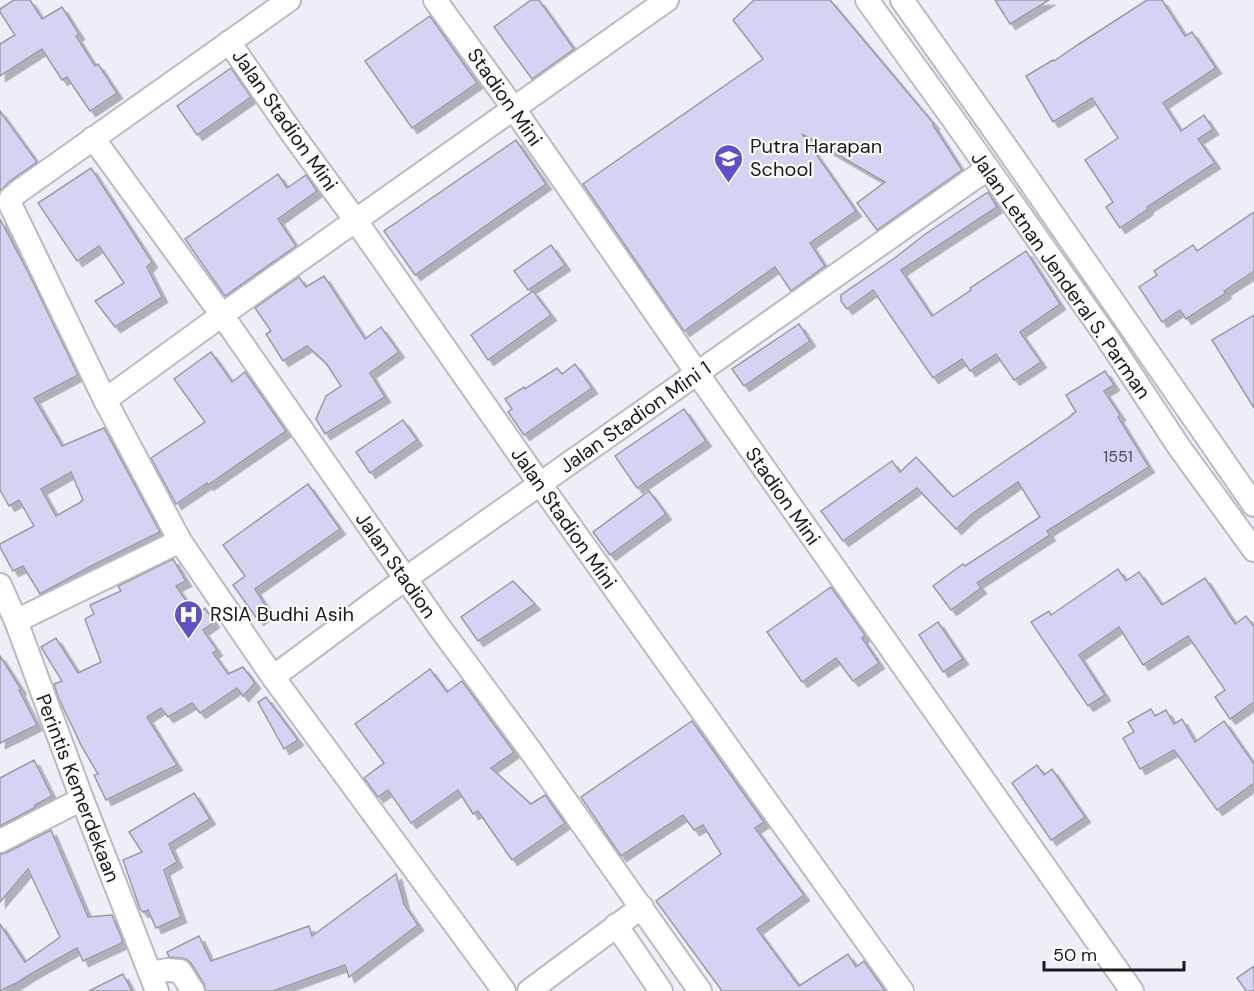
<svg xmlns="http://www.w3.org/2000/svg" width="1254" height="991" viewBox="0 0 1254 991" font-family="'DM Sans',sans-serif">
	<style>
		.building { fill: #d3d4f3; stroke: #999aa4; stroke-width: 1.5; fill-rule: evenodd; filter: url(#shadow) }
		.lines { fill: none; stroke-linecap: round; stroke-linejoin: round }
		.minor-casing { stroke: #babac4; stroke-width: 26 }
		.minor { stroke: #fff; stroke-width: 22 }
		.labels { text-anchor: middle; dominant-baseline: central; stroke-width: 4.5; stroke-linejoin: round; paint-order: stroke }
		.number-label { font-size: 16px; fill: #484853 }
		.street-label { font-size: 20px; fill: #1a1a1e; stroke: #fff }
		.poi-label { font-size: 20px; fill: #1a1a1e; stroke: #fff; text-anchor: start }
	</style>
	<defs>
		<filter id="shadow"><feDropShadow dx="5.5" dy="5.5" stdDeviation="0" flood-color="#0004"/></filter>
	</defs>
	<rect width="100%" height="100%" fill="#eeeef9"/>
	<g class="building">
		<path d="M 14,0 L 30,0 L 42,19 L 62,7 L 79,34 L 76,36 L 95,66 L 98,64 L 117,93 L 90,111 L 67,77 L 62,80 L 42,49 L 0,76 L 0,44 L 15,35 L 0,12 L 0,9 Z"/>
		<path d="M 531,0 L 539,0 L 574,49 L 532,79 L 494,27 Z"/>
		<path d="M 754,0 L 830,0 L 934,124 L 933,125 L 962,170 L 877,230 L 857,203 L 885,182 L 802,134 L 856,211 L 810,243 L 825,266 L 791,291 L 775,267 L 684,331 L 583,184 L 763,59 L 733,20 Z"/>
		<path d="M 995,0 L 1049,0 L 1010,24 Z"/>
		<path d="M 1147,0 L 1162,0 L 1185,36 L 1192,32 L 1216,68 L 1163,103 L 1181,131 L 1204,115 L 1213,129 L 1198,139 L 1215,163 L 1147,207 L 1148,209 L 1120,228 L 1106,207 L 1113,202 L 1085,160 L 1118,138 L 1092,98 L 1053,122 L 1026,76 L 1053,60 L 1054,61 L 1079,44 Z"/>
		<path d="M 430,16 L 477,83 L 412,128 L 365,61 Z"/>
		<path d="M 231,68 L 251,97 L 197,135 L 177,106 Z"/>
		<path d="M 0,111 L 37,162 L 10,181 L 0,191 Z"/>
		<path d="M 516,140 L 546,184 L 415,275 L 384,231 Z"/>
		<path d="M 91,168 L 152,262 L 147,267 L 162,297 L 115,327 L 95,301 L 124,283 L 99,246 L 77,261 L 38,203 Z"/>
		<path d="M 278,174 L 287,188 L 306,175 L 317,191 L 278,219 L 296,246 L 225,296 L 185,239 Z"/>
		<path d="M 988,192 L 997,207 L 901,270 L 932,316 L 971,290 L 970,288 L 1026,251 L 1060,304 L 1020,332 L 1041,362 L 1014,380 L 996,354 L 970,371 L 962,359 L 933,378 L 873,290 L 847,309 L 841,301 L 841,295 L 896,257 L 924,235 Z"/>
		<path d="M 1254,212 L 1254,271 L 1224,291 L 1226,293 L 1186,319 L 1180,310 L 1162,322 L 1139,287 L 1157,275 L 1154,271 L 1193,245 L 1197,251 Z"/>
		<path d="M 0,219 L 29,274 L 78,375 L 34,398 L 62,446 L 104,428 L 160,532 L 95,564 L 40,594 L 23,566 L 13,571 L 0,547 L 0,544 L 34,526 L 19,500 L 9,506 L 0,490 ZM 71,472 L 83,500 L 81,501 L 81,502 L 56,516 L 41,489 Z"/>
		<path d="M 551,245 L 565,265 L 528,290 L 514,271 Z"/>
		<path d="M 324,276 L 365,339 L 381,327 L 399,352 L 370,373 L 385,397 L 325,434 L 316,419 L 326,396 L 341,386 L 326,363 L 307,346 L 283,361 L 266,334 L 271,331 L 255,308 L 299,277 L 306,287 Z"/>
		<path d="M 533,291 L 551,315 L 488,360 L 471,335 Z"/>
		<path d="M 1254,315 L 1254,408 L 1212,340 Z"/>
		<path d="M 799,324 L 810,341 L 744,386 L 732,369 Z"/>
		<path d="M 211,352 L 232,382 L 245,372 L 286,431 L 208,485 L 207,483 L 176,504 L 151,458 L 205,422 L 174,379 Z"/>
		<path d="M 575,364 L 592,388 L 524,435 L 508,412 L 512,409 L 505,399 L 524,387 L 525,389 L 557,368 L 562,374 Z"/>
		<path d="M 1105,371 L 1114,385 L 1104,391 L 1120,415 L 1118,417 L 1149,467 L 1047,531 L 1050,535 L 977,583 L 981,588 L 951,610 L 933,586 L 963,564 L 965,566 L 1040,517 L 1018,482 L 972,514 L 956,529 L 917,488 L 843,541 L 821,511 L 892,461 L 900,472 L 916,457 L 953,497 L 1072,415 L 1072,414 L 1076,412 L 1066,395 Z"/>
		<path d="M 684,409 L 706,441 L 637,488 L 615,456 Z"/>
		<path d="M 403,420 L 417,440 L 370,473 L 356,452 Z"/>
		<path d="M 308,484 L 340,529 L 255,589 L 269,611 L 258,620 L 233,585 L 245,576 L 223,545 Z"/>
		<path d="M 649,491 L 666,514 L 610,555 L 593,532 Z"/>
		<path d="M 173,559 L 186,581 L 176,586 L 196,615 L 205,608 L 214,622 L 203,630 L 217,650 L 213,653 L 228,674 L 243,667 L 255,683 L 243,696 L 237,688 L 200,713 L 192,703 L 168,717 L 161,708 L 147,717 L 177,765 L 106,800 L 94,775 L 98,774 L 82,747 L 59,699 L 54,684 L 62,681 L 41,647 L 56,638 L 78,673 L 101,662 L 85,619 L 94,614 L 90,605 L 121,591 L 118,586 Z"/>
		<path d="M 1118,569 L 1126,581 L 1139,572 L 1162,605 L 1205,578 L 1235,624 L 1246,616 L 1254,627 L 1254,702 L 1230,719 L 1215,697 L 1225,690 L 1188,636 L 1143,665 L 1119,627 L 1079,655 L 1105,695 L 1088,706 L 1031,622 L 1049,611 L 1051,615 Z"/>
		<path d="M 513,581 L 535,604 L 478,641 L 461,617 Z"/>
		<path d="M 831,587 L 865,635 L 862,638 L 879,663 L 853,681 L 836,658 L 802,682 L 767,632 Z"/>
		<path d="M 938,622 L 963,659 L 943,672 L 919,635 Z"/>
		<path d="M 0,656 L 21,689 L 19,690 L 37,725 L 0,743 Z"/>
		<path d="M 430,669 L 447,692 L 462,681 L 514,752 L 491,768 L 531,804 L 545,795 L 565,823 L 512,860 L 478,811 L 473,814 L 458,790 L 411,823 L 388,790 L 378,797 L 364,778 L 384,763 L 355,724 Z"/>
		<path d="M 266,697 L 298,740 L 284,749 L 258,702 Z"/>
		<path d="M 1151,709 L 1155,716 L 1166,710 L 1174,724 L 1182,719 L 1195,742 L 1224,721 L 1254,764 L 1254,783 L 1217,810 L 1174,750 L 1140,769 L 1123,738 L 1134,732 L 1128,722 Z"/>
		<path d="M 692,721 L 764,822 L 755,828 L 804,895 L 757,929 L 799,986 L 848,954 L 856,967 L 864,961 L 885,991 L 722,991 L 656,901 L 721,854 L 703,825 L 694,830 L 683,815 L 621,856 L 581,797 Z"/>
		<path d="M 34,760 L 52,796 L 35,805 L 36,807 L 0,826 L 0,778 Z"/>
		<path d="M 1037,765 L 1044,775 L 1052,769 L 1085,817 L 1051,840 L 1012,783 Z"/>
		<path d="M 194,793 L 210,819 L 169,844 L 177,862 L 164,870 L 181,917 L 156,928 L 148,910 L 143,912 L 140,909 L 123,860 L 142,852 L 129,832 Z"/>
		<path d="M 51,830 L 88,917 L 112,915 L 122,939 L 122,943 L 83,961 L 77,948 L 31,974 L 14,985 L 14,984 L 0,991 L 0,924 L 25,962 L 60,937 L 28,869 L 0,902 L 0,854 L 6,853 Z"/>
		<path d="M 396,874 L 404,904 L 418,925 L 349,977 L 345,965 L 273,991 L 206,991 L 204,984 L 191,963 L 186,959 L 182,958 L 169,957 L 167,952 L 199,936 L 211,961 L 309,926 L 312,936 Z"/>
		<path d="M 1254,966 L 1254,991 L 1246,991 L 1237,978 Z"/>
		<path d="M 123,974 L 132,991 L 89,991 Z"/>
	</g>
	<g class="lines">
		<defs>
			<g id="minor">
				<path d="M 289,0 L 18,192 L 11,198 L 11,206 L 105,400 L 180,541 L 273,677 L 504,991"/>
				<path d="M 435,0 L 514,109 L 697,373 L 1132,991"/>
				<path d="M 867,0 L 953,119 L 1106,336 L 1179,447 L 1254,550"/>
				<path d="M 902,0 L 1006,147 L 1254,505"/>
				<path d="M 229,42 L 294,136 L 356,221 L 540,484 L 902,991"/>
				<path d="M 93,138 L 222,315 L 440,628 L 530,750 L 700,991"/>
				<path d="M 105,400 L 222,315 L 667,0"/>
				<path d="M 0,585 L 16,621 L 82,799 L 157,991"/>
				<path d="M 16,621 L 180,541"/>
				<path d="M 273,677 L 405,579 L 970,181 L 988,169"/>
				<path d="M 0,841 L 82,799"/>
				<path d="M 616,925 L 661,991"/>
				<path d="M 150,973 L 167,970 L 180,971 L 193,991"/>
				<path d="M 529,991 L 642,907"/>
			</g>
		</defs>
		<use href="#minor" class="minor-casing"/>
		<use href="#minor" class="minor"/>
	</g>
	<defs>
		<symbol id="school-pin" viewBox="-11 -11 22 30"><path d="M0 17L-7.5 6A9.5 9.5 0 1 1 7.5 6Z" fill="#6150c8" stroke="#fff"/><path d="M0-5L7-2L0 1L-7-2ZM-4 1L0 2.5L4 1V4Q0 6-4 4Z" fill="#fff"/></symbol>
		<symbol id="hospital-pin" viewBox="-11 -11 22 30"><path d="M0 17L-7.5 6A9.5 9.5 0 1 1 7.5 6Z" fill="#6150c8" stroke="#fff"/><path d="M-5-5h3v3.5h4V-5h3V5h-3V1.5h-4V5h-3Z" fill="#fff"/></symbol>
	</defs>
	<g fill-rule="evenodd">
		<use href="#school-pin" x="712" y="142" width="33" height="45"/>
		<use href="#hospital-pin" x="172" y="598" width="33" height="45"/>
	</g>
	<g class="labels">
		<g class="number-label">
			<text x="1118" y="456">1551</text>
		</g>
		<g class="street-label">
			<text transform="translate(505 97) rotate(55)">Stadion Mini</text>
			<text transform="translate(285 120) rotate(55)">Jalan Stadion Mini</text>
			<text transform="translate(1061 275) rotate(55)">Jalan Letnan Jenderal S. Parman</text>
			<text transform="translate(635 417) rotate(-35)">Jalan Stadion Mini 1</text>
			<text transform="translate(783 496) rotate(55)">Stadion Mini</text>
			<text transform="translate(564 518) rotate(55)">Jalan Stadion Mini</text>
			<text transform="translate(396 565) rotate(55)">Jalan Stadion</text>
			<text transform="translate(78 788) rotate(69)">Perintis Kemerdekaan</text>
		</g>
		<g class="poi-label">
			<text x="750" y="146">Putra Harapan<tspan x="750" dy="23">School</tspan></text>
			<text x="210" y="614">RSIA Budhi Asih</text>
		</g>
	</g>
	<path d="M1044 961v9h140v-9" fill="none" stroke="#1a1a1e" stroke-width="3"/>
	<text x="1053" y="961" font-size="18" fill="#1a1a1e" stroke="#ffffff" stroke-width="4.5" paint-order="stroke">50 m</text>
</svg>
